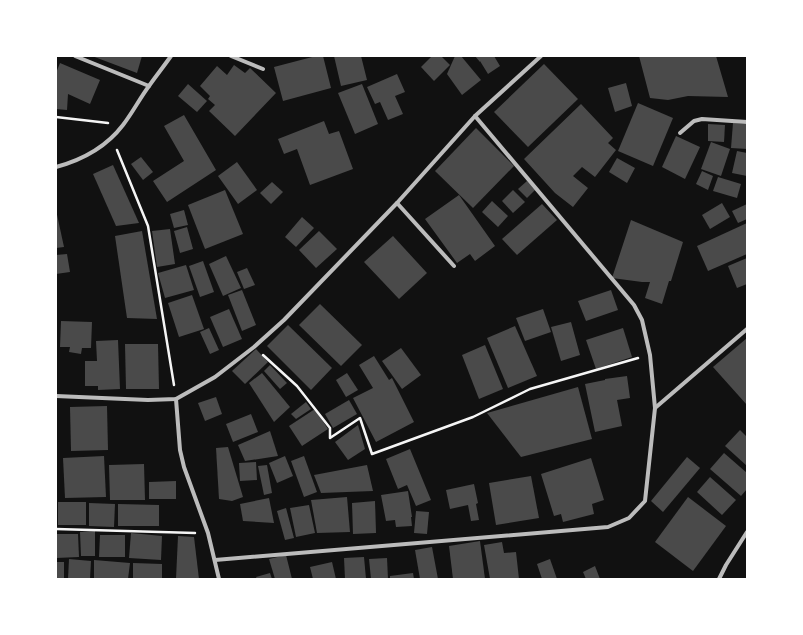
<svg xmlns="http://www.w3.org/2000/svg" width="803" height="635" viewBox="0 0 803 635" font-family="'Sofia Sans Condensed',sans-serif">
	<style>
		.building { fill: #4a4a4a }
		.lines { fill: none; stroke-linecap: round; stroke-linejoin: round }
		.path { stroke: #f5f5f5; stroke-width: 2.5 }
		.minor { stroke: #bcbcbc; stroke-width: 4 }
	</style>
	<rect width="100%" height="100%" fill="#111"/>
	<g class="building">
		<path d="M 92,56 L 142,56 L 137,73 Z"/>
		<path d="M 316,56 L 323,56 L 331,88 L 283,101 L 274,67 Z"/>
		<path d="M 334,56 L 361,56 L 367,80 L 341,86 Z"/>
		<path d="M 432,56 L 441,56 L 450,65 L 434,81 L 421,67 Z"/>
		<path d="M 455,56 L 461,56 L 481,80 L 462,95 L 447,74 Z"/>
		<path d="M 475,56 L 494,56 L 500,66 L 488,74 L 480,61 L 480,62 Z"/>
		<path d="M 639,56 L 716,56 L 728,97 L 688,96 L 668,100 L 650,98 Z"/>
		<path d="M 60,63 L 100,80 L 90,104 L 68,94 L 67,110 L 56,109 L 56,73 Z"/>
		<path d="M 544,64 L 578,99 L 528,147 L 494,112 Z"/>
		<path d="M 234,65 L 245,73 L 250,68 L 276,93 L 235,136 L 209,111 L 215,105 L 208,99 L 210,96 L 200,86 L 217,66 L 227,75 Z"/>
		<path d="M 397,74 L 405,92 L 395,96 L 403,114 L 388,120 L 380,102 L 375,104 L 367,87 Z"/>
		<path d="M 626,83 L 632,106 L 615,112 L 608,88 Z"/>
		<path d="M 188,84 L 207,101 L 197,112 L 178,96 Z"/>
		<path d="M 362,84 L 378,124 L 355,134 L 338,93 Z"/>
		<path d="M 638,103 L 673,118 L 653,166 L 618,151 Z"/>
		<path d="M 581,104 L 613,138 L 608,143 L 616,150 L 595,177 L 582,167 L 573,176 L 588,188 L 573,207 L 555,193 L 524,159 Z"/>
		<path d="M 184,115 L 216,170 L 167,202 L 153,181 L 184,161 L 164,126 Z"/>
		<path d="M 324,121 L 329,134 L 339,131 L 353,169 L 310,185 L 297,149 L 284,154 L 278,139 Z"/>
		<path d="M 733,123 L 747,124 L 747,149 L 731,148 Z"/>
		<path d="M 708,124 L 725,125 L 724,142 L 708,141 Z"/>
		<path d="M 476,128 L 514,166 L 473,208 L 435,171 Z"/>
		<path d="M 676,136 L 700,147 L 685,179 L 662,167 Z"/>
		<path d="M 711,142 L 730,149 L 721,176 L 701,169 Z"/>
		<path d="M 737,151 L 747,153 L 747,176 L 732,173 Z"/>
		<path d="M 141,157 L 153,172 L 143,180 L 131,164 Z"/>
		<path d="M 617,158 L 635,168 L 627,183 L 609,172 Z"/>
		<path d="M 237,162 L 257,190 L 238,204 L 218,176 Z"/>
		<path d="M 113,165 L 139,223 L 116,226 L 93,174 Z"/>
		<path d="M 702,171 L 713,176 L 708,190 L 696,184 Z"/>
		<path d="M 718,177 L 741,184 L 737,198 L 713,191 Z"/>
		<path d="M 527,181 L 535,190 L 527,198 L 518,189 Z"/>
		<path d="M 272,182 L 283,192 L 271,204 L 260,193 Z"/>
		<path d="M 225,190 L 243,234 L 205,249 L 188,205 Z"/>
		<path d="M 513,190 L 525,202 L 513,213 L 502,201 Z"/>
		<path d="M 459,195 L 495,246 L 475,261 L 470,254 L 457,263 L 425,219 Z"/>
		<path d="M 492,201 L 508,216 L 498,227 L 482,212 Z"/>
		<path d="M 722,203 L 730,217 L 710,229 L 702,215 Z"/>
		<path d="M 542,204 L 557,220 L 517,255 L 502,239 Z"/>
		<path d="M 747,204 L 747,219 L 738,223 L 732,211 Z"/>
		<path d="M 56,210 L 64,247 L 56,248 Z"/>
		<path d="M 184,210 L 188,225 L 174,228 L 170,214 Z"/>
		<path d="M 302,217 L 314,228 L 296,247 L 285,237 Z"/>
		<path d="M 631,220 L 683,242 L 671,281 L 669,281 L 662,304 L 645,298 L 650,282 L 642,282 L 612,278 Z"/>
		<path d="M 747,223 L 747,254 L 708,271 L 697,246 Z"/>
		<path d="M 187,227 L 193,249 L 180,253 L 174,231 Z"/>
		<path d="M 170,229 L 175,264 L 157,267 L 152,231 Z"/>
		<path d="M 142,231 L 157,319 L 127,318 L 115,236 Z"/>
		<path d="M 319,231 L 337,249 L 316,268 L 299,250 Z"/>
		<path d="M 393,236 L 427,273 L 399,299 L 364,262 Z"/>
		<path d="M 67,254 L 70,272 L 56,274 L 56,255 Z"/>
		<path d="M 226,256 L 241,288 L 223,296 L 209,264 Z"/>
		<path d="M 747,258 L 747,284 L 737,288 L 728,266 Z"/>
		<path d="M 203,261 L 214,292 L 200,297 L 189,266 Z"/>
		<path d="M 186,265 L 194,290 L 165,298 L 158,273 Z"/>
		<path d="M 247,268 L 255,285 L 244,289 L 237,272 Z"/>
		<path d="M 242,290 L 256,325 L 242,331 L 228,295 Z"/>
		<path d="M 611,290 L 618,310 L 586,321 L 578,301 Z"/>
		<path d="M 192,295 L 204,329 L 179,337 L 168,303 Z"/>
		<path d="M 320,304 L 362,345 L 341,366 L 299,325 Z"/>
		<path d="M 229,309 L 242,339 L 223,347 L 210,317 Z"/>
		<path d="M 543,309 L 551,332 L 525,341 L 516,318 Z"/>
		<path d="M 61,321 L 92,322 L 91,348 L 82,348 L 81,354 L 69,352 L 70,347 L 60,347 Z"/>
		<path d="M 571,322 L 580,355 L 561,361 L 551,327 Z"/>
		<path d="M 288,325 L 332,368 L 311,390 L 267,346 Z"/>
		<path d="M 515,326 L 537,376 L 508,388 L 487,338 Z"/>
		<path d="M 209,328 L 219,350 L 210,354 L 200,332 Z"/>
		<path d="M 623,328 L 632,357 L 596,369 L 586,340 Z"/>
		<path d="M 747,338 L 747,405 L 713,367 Z"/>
		<path d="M 118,340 L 120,389 L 98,390 L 98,386 L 85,386 L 85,361 L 97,361 L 96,341 Z"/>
		<path d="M 125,344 L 158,344 L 159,389 L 126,389 Z"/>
		<path d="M 485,345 L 503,389 L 479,399 L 462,355 Z"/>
		<path d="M 401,348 L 421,375 L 402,389 L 382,361 Z"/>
		<path d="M 256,349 L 268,362 L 245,384 L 232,371 Z"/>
		<path d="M 374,356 L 389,380 L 392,378 L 414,422 L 376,442 L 353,398 L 373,388 L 359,365 Z"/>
		<path d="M 270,365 L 287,383 L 280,389 L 264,371 Z"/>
		<path d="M 262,373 L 290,407 L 274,422 L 249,383 Z"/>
		<path d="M 347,373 L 358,390 L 346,397 L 336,380 Z"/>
		<path d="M 627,376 L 630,398 L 617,400 L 622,426 L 595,432 L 585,384 L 605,380 L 605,379 Z"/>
		<path d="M 578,387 L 592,439 L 521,457 L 487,413 Z"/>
		<path d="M 216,397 L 222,414 L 205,421 L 198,403 Z"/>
		<path d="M 349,400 L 357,414 L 333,428 L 325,414 Z"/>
		<path d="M 306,402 L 311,409 L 296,419 L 291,414 Z"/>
		<path d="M 107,406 L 108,450 L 71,451 L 70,407 Z"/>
		<path d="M 315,409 L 328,429 L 302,446 L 289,426 Z"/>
		<path d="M 251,414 L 258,432 L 233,442 L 226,424 Z"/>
		<path d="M 358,425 L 365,449 L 348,460 L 335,442 Z"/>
		<path d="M 740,430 L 747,437 L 747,466 L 725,446 Z"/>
		<path d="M 270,431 L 278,456 L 245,461 L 238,445 Z"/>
		<path d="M 228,447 L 243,497 L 232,501 L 219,499 L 216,448 Z"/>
		<path d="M 410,449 L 431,500 L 416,506 L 407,485 L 398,489 L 386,459 Z"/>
		<path d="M 724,453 L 747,473 L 747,489 L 741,496 L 710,469 Z"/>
		<path d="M 104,456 L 106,497 L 65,498 L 63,458 Z"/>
		<path d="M 285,456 L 293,476 L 277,483 L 269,463 Z"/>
		<path d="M 304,456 L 317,492 L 304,497 L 291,461 Z"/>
		<path d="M 687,457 L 700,468 L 663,512 L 651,501 Z"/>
		<path d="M 591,458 L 604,500 L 592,504 L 594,514 L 563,522 L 561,514 L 554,516 L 541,474 Z"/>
		<path d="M 256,462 L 257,480 L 240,481 L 239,463 Z"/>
		<path d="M 144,464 L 145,500 L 110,500 L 109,465 Z"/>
		<path d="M 267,465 L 272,493 L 264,495 L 258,466 Z"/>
		<path d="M 367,465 L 373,491 L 321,493 L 314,475 Z"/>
		<path d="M 531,476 L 539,518 L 496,525 L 489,483 Z"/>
		<path d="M 710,477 L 736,500 L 722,515 L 697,492 Z"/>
		<path d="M 176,481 L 176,499 L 149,499 L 149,482 Z"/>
		<path d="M 474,484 L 478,503 L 476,504 L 479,520 L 471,521 L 468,505 L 450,509 L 446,490 Z"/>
		<path d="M 408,491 L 412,517 L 411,517 L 412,526 L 396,527 L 395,520 L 386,521 L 381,495 Z"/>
		<path d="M 347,497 L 350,532 L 317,533 L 311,500 Z"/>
		<path d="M 688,497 L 726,526 L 693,571 L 655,542 Z"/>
		<path d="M 269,498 L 274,523 L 243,521 L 240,504 Z"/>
		<path d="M 375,501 L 376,533 L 353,534 L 352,503 Z"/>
		<rect x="58" y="502" width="28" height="23"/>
		<path d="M 89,503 L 115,504 L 114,527 L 89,526 Z"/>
		<path d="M 118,504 L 159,505 L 159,526 L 118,526 Z"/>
		<path d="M 309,505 L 315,533 L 296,537 L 290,508 Z"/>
		<path d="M 286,508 L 294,538 L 285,540 L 277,511 Z"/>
		<path d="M 416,511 L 429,512 L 427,534 L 414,533 Z"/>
		<path d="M 95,531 L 95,556 L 81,556 L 80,532 Z"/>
		<path d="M 131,533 L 162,536 L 161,560 L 129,558 Z"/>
		<path d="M 56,534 L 78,534 L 79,557 L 56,558 Z"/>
		<path d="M 100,535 L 125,535 L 125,557 L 99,557 Z"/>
		<path d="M 178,536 L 194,537 L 199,579 L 176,579 Z"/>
		<path d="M 480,541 L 485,579 L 453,579 L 449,546 Z"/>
		<path d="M 502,542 L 504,553 L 516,552 L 519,579 L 490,579 L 484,545 Z"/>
		<path d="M 432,547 L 438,579 L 420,579 L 415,550 Z"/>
		<path d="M 286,555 L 292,579 L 275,579 L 269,559 Z"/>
		<path d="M 364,557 L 366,579 L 345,579 L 344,558 Z"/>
		<path d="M 387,558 L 388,579 L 371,579 L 369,559 Z"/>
		<path d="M 69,559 L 91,561 L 90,579 L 68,579 Z"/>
		<path d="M 550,559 L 557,579 L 542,579 L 537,564 Z"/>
		<path d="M 94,560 L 130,563 L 128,579 L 94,579 Z"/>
		<rect x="56" y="562" width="8" height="17"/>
		<path d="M 332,562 L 336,579 L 313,579 L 310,567 Z"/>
		<path d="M 133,563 L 162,564 L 162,579 L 133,579 Z"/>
		<path d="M 595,566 L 600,579 L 586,579 L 583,572 Z"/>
		<path d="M 270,573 L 272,579 L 257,579 L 256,577 Z"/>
		<path d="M 413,573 L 414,579 L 390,579 L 390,576 Z"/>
	</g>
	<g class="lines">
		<g class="path">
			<path d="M 56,117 L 108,123"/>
			<path d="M 117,150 L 148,226 L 174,385"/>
			<path d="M 263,355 L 297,386 L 330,428 L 330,438 L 360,418 L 372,454 L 473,417 L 530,389 L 638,358"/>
			<path d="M 56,529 L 195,533"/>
		</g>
		<g class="minor">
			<path d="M 75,56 L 149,86"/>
			<path d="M 231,56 L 263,69"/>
			<path d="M 680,133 L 694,121 L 702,119 L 747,122"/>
			<path d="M 56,167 C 82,160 107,146 123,125 C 133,112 140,98 149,86 C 156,76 164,66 171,56"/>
			<path d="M 397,203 L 454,266"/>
			<path d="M 56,396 L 148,400 L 176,399 L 215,377 L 254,347 L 284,320 L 397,203 L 475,116 L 541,56"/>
			<path d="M 176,399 L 180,450 L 184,467 L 208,533 L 219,579"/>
			<path d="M 655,408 L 747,329"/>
			<path d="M 215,560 L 608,527 L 629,518 L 645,501 L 655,408 L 650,355 L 642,320 L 634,305 L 475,116"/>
			<path d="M 719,579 L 726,565 L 747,532"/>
		</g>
	</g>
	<rect width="803" height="635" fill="none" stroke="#ffffff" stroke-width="114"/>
</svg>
